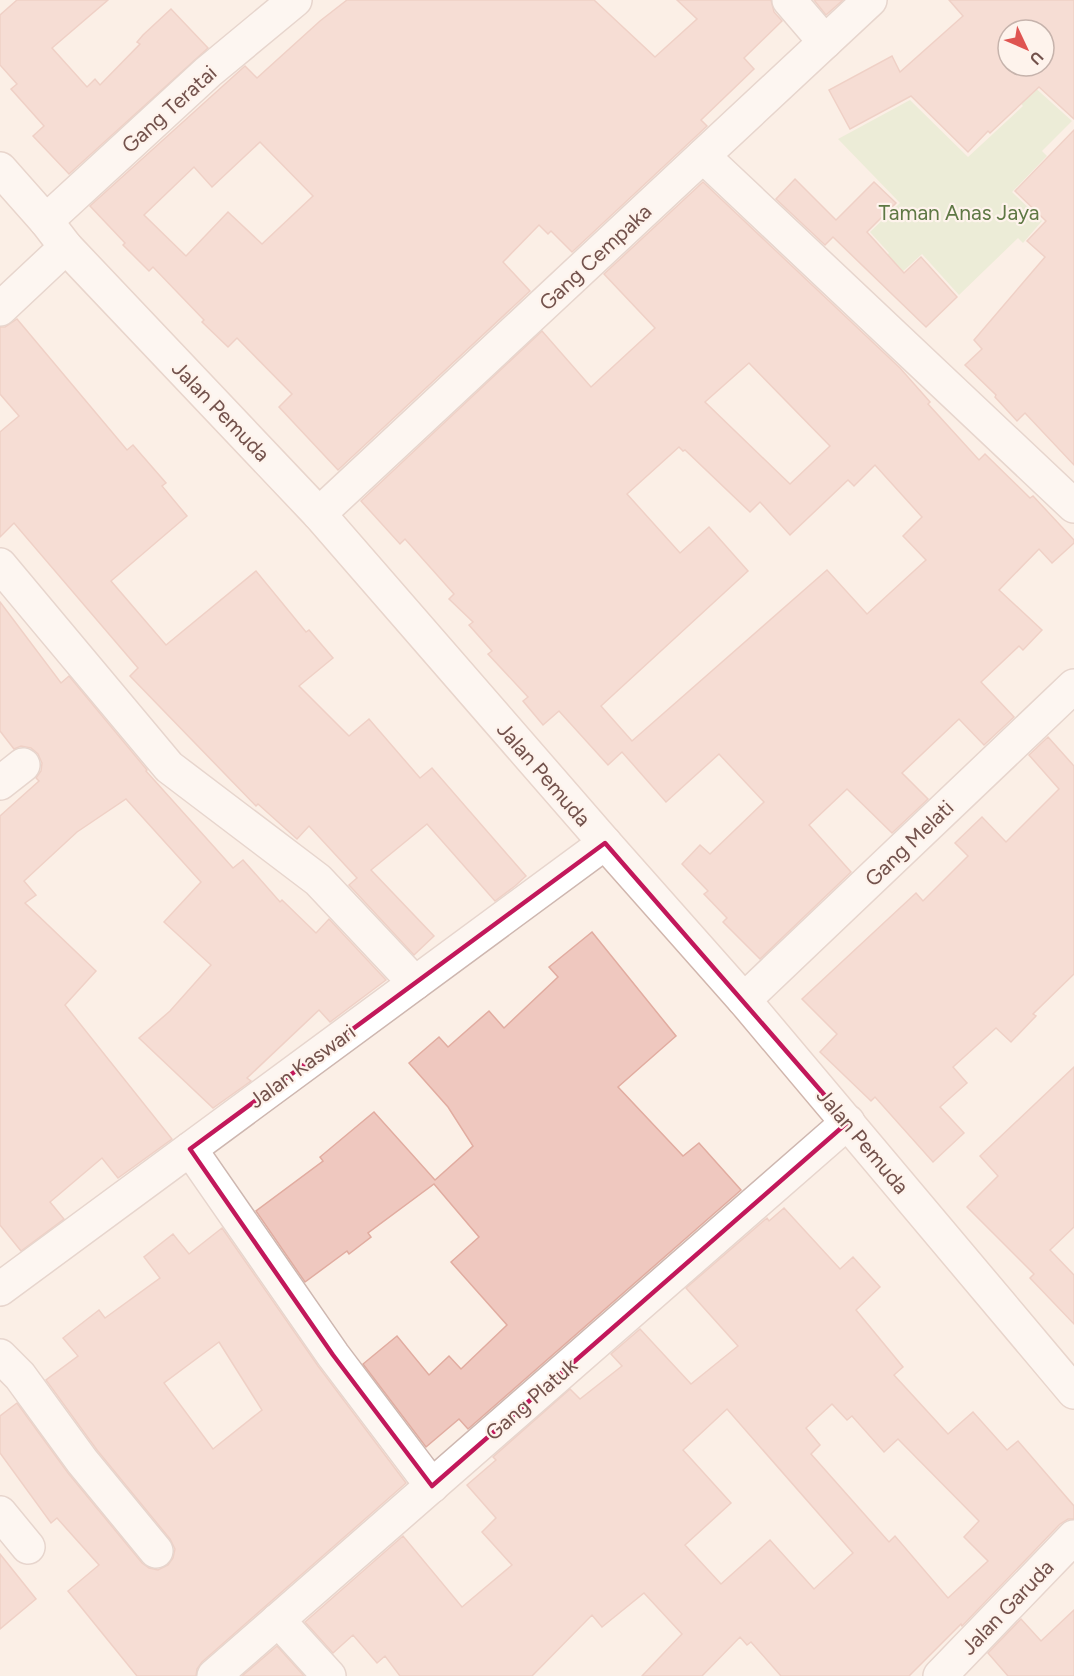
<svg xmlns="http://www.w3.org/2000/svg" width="1074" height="1676" viewBox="0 0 1074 1676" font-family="Figtree,sans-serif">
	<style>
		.green { fill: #dae8c5 }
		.building { fill: #efc8bf; stroke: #e1aca0; stroke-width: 1.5; fill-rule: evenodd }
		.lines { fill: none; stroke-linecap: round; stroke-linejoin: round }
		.minor-casing { stroke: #ceb7b0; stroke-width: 36 }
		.tertiary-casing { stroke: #ceb7b0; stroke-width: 36 }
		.secondary-casing { stroke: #d1b6ad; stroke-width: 36 }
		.minor { stroke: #fff; stroke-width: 33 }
		.tertiary { stroke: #fff; stroke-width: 33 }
		.secondary { stroke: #fff; stroke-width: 33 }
		.marked { fill: none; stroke: #c2185b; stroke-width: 4.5; stroke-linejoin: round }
		.labels { text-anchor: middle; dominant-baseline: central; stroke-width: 4.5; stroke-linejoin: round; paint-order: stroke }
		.street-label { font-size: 21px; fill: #73524c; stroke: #fef3ec }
		.park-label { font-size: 21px; fill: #5e7844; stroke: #fef3ec }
	</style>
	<rect width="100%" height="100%" fill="#fbefe6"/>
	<path class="green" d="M 1031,84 L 1072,121 L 1042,151 L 1047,156 L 1012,192 L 1042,221 L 1023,243 L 1018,238 L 959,295 L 922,254 L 900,274 L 885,258 L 889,253 L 870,232 L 900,203 L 838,139 L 910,100 L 968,157 L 1023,106 L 1015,97 Z"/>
	<g class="building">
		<path d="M 17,0 L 108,0 L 52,48 L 87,87 L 95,79 L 100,85 L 140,44 L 137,42 L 143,35 L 171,9 L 208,48 L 69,174 L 33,136 L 44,126 L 11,89 L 17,84 L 0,65 L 0,15 Z"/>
		<path d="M 347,0 L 594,0 L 655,57 L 697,19 L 677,0 L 771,0 L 774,12 L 782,21 L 744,58 L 754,69 L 701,120 L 707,126 L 572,252 L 551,231 L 548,234 L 539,225 L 503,262 L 530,291 L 338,470 L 279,407 L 292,394 L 237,338 L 228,347 L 202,322 L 204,320 L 153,267 L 149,271 L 123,245 L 125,243 L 90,206 L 245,66 L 257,78 L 320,21 ZM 260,142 L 313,196 L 262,244 L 228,212 L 186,256 L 144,215 L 194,167 L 212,187 Z"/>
		<path d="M 814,0 L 843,0 L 826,15 Z"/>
		<path d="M 949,0 L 1074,0 L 1074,119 L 1039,87 L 990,133 L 988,131 L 968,152 L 911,96 L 850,129 L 829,90 L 892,56 L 900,72 L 963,16 ZM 1008,30 L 1044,30 L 1044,66 L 1008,66 Z"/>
		<path d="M 1074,130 L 1074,465 L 1025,413 L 1017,421 L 995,397 L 996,395 L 965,365 L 982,349 L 974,340 L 1045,257 L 1027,241 L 1046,221 L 1015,191 Z"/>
		<path d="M 795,179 L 836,220 L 874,182 L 896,203 L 867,232 L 904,273 L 921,257 L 957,297 L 926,327 L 833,237 L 825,245 L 776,199 Z"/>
		<path d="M 703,182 L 900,368 L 930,402 L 928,404 L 979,460 L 985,454 L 1030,498 L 1033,496 L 1074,540 L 1074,543 L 1052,563 L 1039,549 L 999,590 L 1042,630 L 1023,650 L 1019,646 L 981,682 L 1014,717 L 984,745 L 959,719 L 902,773 L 928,799 L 892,833 L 847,789 L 809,825 L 851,872 L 760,959 L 723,922 L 727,918 L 704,894 L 708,891 L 682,864 L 700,845 L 710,854 L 764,802 L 719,754 L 666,802 L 622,752 L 608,765 L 559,711 L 543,725 L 523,701 L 528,697 L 488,654 L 492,651 L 469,625 L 473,622 L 449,599 L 454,594 L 405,539 L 400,544 L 361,501 L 542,331 L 591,387 L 655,328 L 604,274 ZM 749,363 L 830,446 L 790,484 L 705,402 ZM 679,447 L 683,451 L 685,450 L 750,512 L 760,502 L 790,535 L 848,480 L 854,486 L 875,465 L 922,517 L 903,536 L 926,560 L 867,614 L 827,570 L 632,741 L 601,706 L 748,571 L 709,527 L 680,553 L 627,494 Z"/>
		<path d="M 17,319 L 127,450 L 133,445 L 166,483 L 162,486 L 187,516 L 111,581 L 166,645 L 256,571 L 306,632 L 309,630 L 333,658 L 299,686 L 349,736 L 369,719 L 420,778 L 432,768 L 526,876 L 515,886 L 495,901 L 427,824 L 371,870 L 434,936 L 414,955 L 349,885 L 357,878 L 309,826 L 297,839 L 258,804 L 256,806 L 130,676 L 138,668 L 14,523 L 0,537 L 0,432 L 19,416 L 0,394 L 0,327 L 5,327 Z"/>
		<path d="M 0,602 L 61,683 L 69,676 L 147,770 L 146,771 L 233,868 L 243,860 L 280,902 L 282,900 L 316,933 L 329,919 L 386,980 L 330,1022 L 319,1010 L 247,1078 L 251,1081 L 213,1108 L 139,1038 L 170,1011 L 211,965 L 164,922 L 201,882 L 126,799 L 77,832 L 24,881 L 36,895 L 25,903 L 96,971 L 65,1005 L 172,1139 L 118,1178 L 102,1158 L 50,1202 L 64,1219 L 21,1251 L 0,1225 L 0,816 L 39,781 L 36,778 L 41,771 L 42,763 L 38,754 L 31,748 L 21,746 L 14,749 L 0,731 Z"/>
		<path d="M 1048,737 L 1074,766 L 1074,974 L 1033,1014 L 1036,1016 L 1011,1042 L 996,1028 L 953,1067 L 967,1083 L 940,1107 L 964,1133 L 933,1162 L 875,1097 L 871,1101 L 820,1052 L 837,1034 L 802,999 L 916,893 L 923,901 L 968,856 L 955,843 L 982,817 L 1006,842 L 1059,789 L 1029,755 Z"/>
		<path d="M 592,932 L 676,1036 L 618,1087 L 683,1156 L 699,1143 L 741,1190 L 468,1429 L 459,1419 L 426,1447 L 363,1364 L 397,1336 L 429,1375 L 449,1356 L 461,1369 L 507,1325 L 451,1262 L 479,1237 L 434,1184 L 368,1233 L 371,1237 L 349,1254 L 347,1251 L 305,1282 L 256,1211 L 323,1161 L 320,1157 L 374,1112 L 435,1180 L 473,1146 L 448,1107 L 409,1063 L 439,1037 L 448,1047 L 489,1011 L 504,1028 L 558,977 L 549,967 Z"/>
		<path d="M 1074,1067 L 1074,1227 L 1050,1250 L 1074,1275 L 1074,1324 L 1030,1278 L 1034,1274 L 967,1207 L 998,1176 L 980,1156 Z"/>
		<path d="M 784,1208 L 840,1269 L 853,1257 L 880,1287 L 856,1310 L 903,1367 L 894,1375 L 948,1434 L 973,1412 L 1007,1450 L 1018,1441 L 1074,1506 L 1074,1519 L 1068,1519 L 1060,1524 L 962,1626 L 961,1624 L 909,1676 L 781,1676 L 751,1642 L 747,1645 L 740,1637 L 702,1676 L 642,1676 L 682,1634 L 644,1593 L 602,1627 L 592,1615 L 532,1676 L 400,1676 L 385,1656 L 377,1663 L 353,1635 L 333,1653 L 305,1622 L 403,1536 L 462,1607 L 512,1565 L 482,1532 L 496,1518 L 467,1485 L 496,1460 L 493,1457 L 570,1389 L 580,1399 L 622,1366 L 611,1354 L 640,1329 L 691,1384 L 738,1346 L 686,1288 L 767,1218 L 769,1221 ZM 832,1404 L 847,1420 L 852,1416 L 884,1452 L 898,1439 L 979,1521 L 964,1537 L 988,1561 L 948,1598 L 895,1536 L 889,1542 L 811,1454 L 820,1445 L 806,1428 ZM 727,1409 L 853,1553 L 814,1589 L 770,1540 L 721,1584 L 685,1545 L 731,1503 L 683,1450 Z"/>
		<path d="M 222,1228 L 318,1366 L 406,1483 L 202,1662 L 197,1669 L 196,1676 L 137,1676 L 68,1591 L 99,1565 L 57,1518 L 51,1523 L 0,1453 L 0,1416 L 17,1403 L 68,1473 L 142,1563 L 149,1568 L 158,1570 L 168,1565 L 173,1558 L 175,1549 L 170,1539 L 97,1450 L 46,1380 L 78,1356 L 63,1338 L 99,1310 L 105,1318 L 160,1278 L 144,1257 L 173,1234 L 189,1254 ZM 219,1342 L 262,1410 L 213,1449 L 164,1383 Z"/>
		<path d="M 0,1554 L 36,1599 L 0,1629 Z"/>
		<path d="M 1074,1610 L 1074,1676 L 1008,1676 L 988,1653 L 1021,1619 L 1041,1641 Z"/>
		<path d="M 277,1646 L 304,1676 L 242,1676 Z"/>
	</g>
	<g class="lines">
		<defs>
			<g id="minor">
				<path d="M 789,0 L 825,42"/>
				<path d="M 703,156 L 1074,506"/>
				<path d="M 46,221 L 208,72 L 295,0"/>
				<path d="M 0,309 L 66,247"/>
				<path d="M 319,514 L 870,0"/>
				<path d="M 0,565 L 169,767 L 318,880 L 415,983"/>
				<path d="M 0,783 L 23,765"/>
				<path d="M 744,1000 L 1074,686"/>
				<path d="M 190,1149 L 333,1355 L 432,1486"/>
				<path d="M 0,1289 L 605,843"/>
				<path d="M 0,1356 L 20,1376 L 82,1461 L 156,1551"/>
				<path d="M 0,1513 L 28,1547"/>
				<path d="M 278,1620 L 329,1676"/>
				<path d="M 940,1676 L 1074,1537"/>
			</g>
			<path id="tertiary" d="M 214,1676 L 848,1122"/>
			<path id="secondary" d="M 0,169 L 46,221 L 66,247 L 319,514 L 605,843 L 744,1000 L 1074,1392"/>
		</defs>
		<use href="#minor" class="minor-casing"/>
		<use href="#tertiary" class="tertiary-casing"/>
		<use href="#secondary" class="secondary-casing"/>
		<use href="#minor" class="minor"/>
		<use href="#tertiary" class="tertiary"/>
		<use href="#secondary" class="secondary"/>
	</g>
	<path d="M0 0H1074V1676H0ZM 605,843 L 848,1122 L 432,1486 L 333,1355 L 190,1149 Z" fill="#fbefe6" fill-opacity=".55" fill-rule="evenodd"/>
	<path class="marked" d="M 605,843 L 848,1122 L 432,1486 L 333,1355 L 190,1149 Z"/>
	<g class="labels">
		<g class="street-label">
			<text transform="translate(169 109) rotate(-42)">Gang Teratai</text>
			<text transform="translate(595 257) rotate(-43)">Gang Cempaka</text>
			<text transform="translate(221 411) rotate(46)">Jalan Pemuda</text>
			<text transform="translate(544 774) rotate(49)">Jalan Pemuda</text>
			<text transform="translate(909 843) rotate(-44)">Gang Melati</text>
			<text transform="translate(302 1066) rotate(-36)">Jalan Kaswari</text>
			<text transform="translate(863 1141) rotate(50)">Jalan Pemuda</text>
			<text transform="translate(531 1399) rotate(-41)">Gang Platuk</text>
			<text transform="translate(1007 1607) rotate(-46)">Jalan Garuda</text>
		</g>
		<g class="park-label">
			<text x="959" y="212">Taman Anas Jaya</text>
		</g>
	</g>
	<g transform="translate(1026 48) rotate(134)"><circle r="28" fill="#fef3ec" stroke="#c6b3ac" stroke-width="1.5"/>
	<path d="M0-4.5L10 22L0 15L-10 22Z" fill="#df5451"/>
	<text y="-9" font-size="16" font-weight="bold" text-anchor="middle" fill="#73524c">U</text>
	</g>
</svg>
